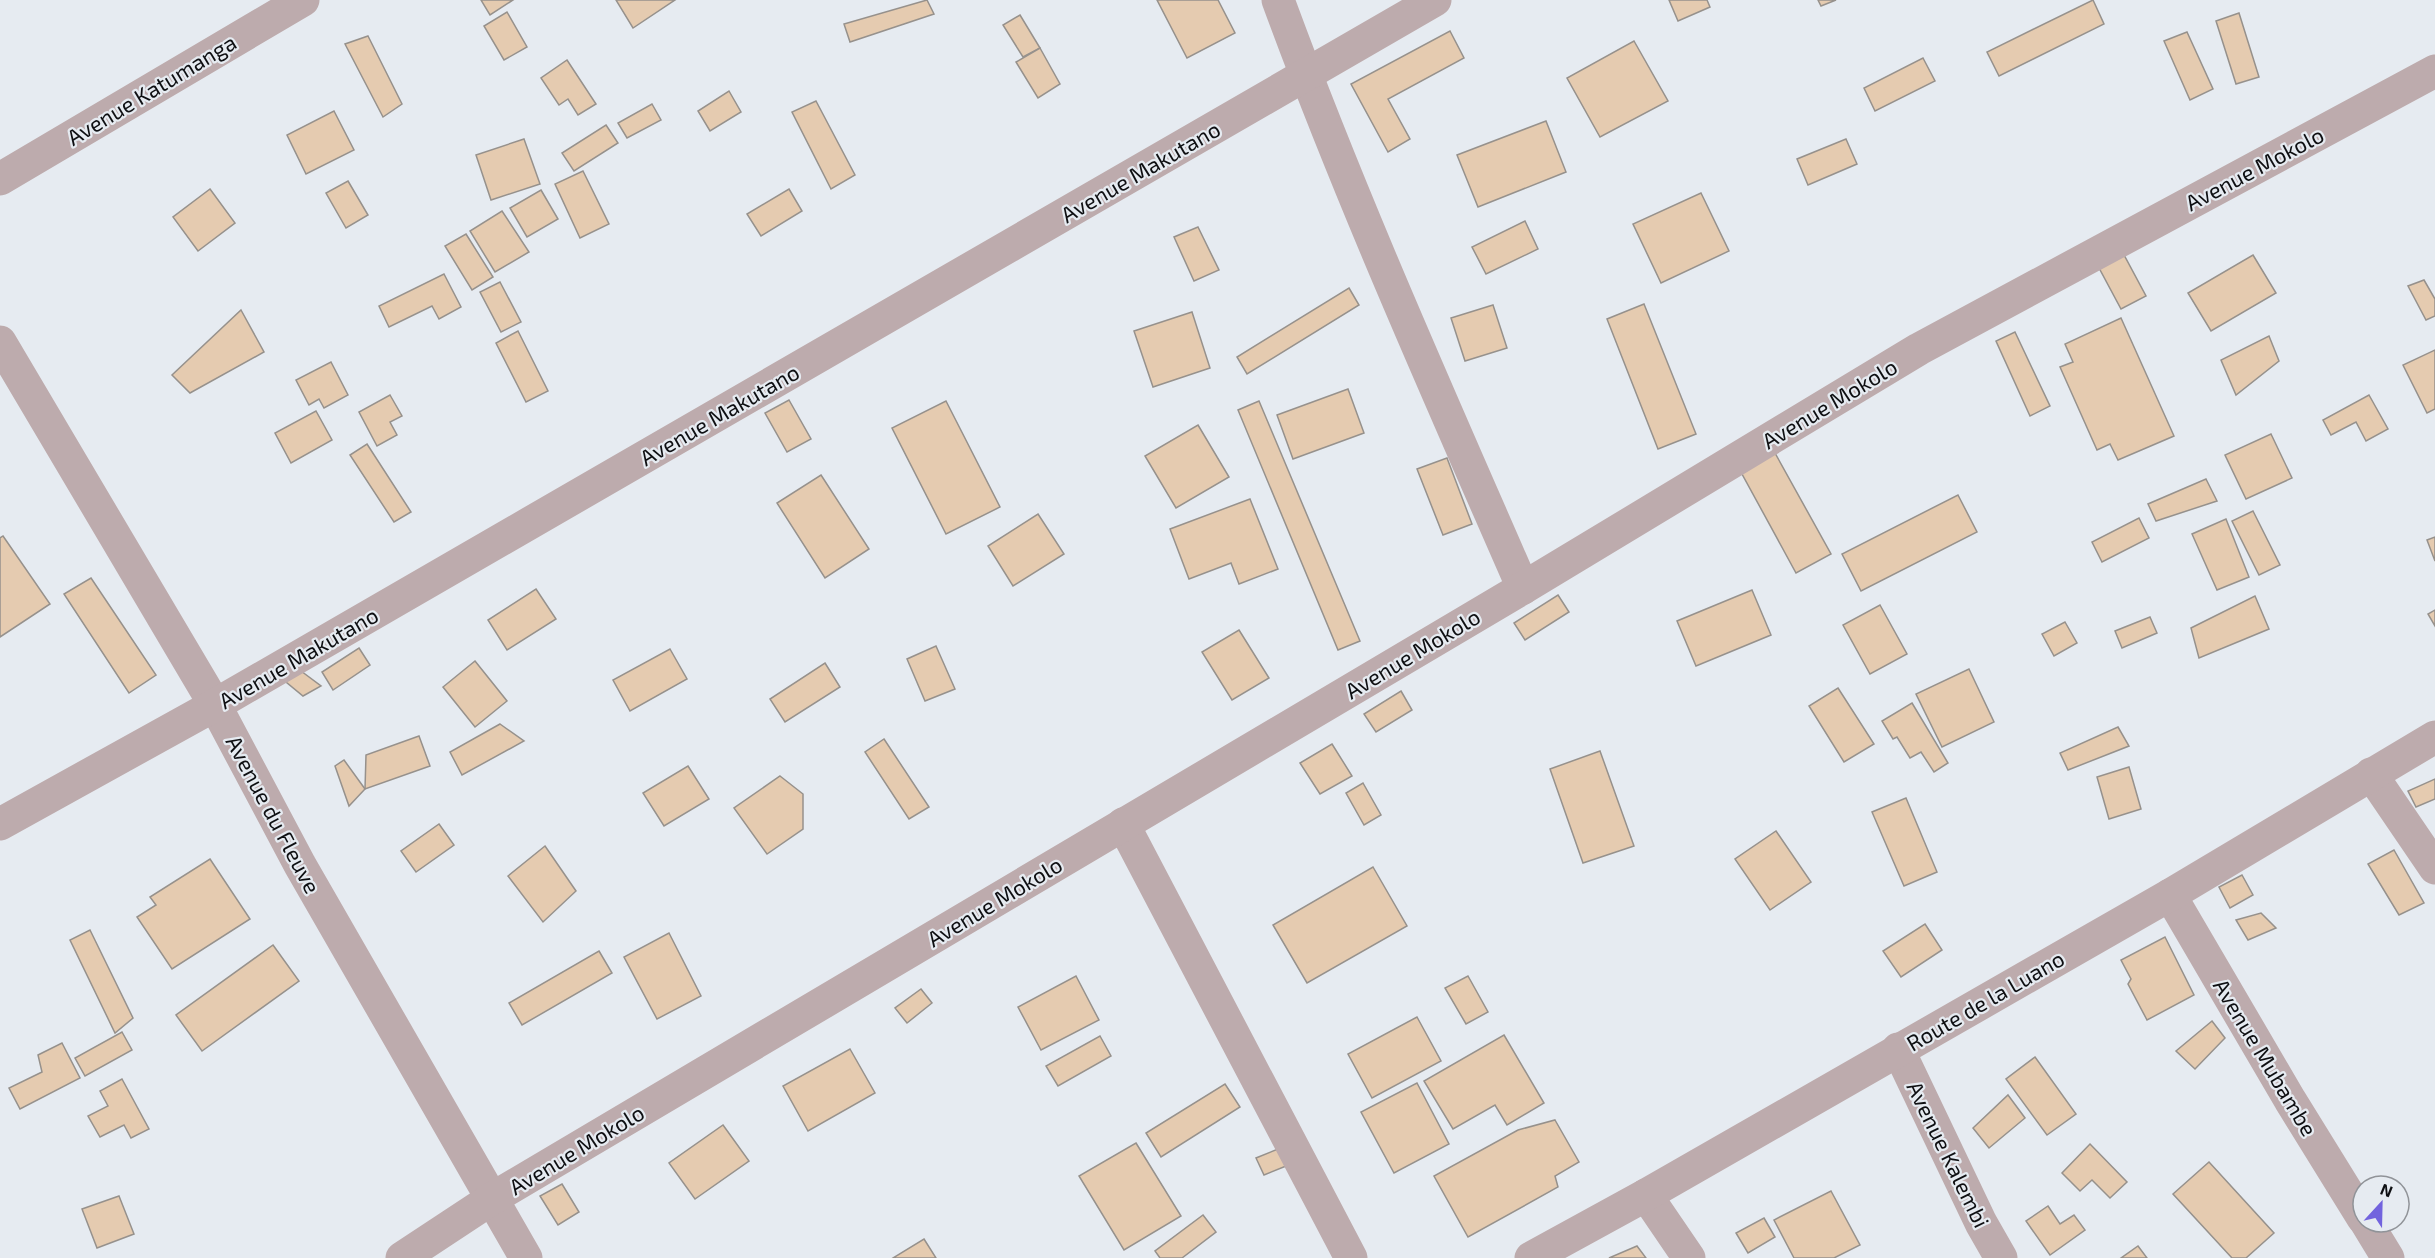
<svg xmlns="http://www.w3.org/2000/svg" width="2435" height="1258" viewBox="0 0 2435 1258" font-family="'Exo 2',sans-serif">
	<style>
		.building { fill: #e5cbb0; stroke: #96918c; stroke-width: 1.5 }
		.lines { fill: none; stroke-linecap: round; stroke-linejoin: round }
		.minor { stroke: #bdabad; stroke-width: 33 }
		.tertiary { stroke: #bdabad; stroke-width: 33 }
		.labels { text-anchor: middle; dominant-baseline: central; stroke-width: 4.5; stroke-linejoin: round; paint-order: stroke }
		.street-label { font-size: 22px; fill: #0e0f12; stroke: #e6ebf1 }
	</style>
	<rect width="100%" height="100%" fill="#e6ebf1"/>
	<g class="building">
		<path d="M 481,0 L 513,0 L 490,15 Z"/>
		<path d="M 616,0 L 675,0 L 633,28 Z"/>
		<path d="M 927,0 L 934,14 L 850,42 L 844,24 Z"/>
		<path d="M 1157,0 L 1218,0 L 1235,33 L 1187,58 Z"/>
		<path d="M 1669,0 L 1707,0 L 1710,7 L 1678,21 Z"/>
		<path d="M 1818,0 L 1836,0 L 1821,6 Z"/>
		<path d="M 2093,0 L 2104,24 L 1999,76 L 1987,52 Z"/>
		<path d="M 507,12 L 527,47 L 504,60 L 484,26 Z"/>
		<path d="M 2239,13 L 2259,77 L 2236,84 L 2216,21 Z"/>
		<path d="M 1020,15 L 1040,48 L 1023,57 L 1003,25 Z"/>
		<path d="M 1450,31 L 1464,58 L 1388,99 L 1410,139 L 1388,152 L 1351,84 Z"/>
		<path d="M 2187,32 L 2213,89 L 2190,100 L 2164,41 Z"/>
		<path d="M 368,36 L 402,104 L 383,117 L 345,44 Z"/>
		<path d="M 1634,41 L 1668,101 L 1600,137 L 1567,78 Z"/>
		<path d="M 1040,48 L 1060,84 L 1038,98 L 1016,62 Z"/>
		<path d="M 1923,58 L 1935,81 L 1875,111 L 1864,88 Z"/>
		<path d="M 567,60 L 596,104 L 578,115 L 568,99 L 559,105 L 541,78 Z"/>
		<path d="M 729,91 L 741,112 L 710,131 L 698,111 Z"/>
		<path d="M 816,101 L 855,175 L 831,189 L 792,112 Z"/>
		<path d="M 652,104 L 661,120 L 627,138 L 618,123 Z"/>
		<path d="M 334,111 L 354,150 L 306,174 L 287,135 Z"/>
		<path d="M 1546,121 L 1566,172 L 1478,207 L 1457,155 Z"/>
		<path d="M 606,125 L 618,143 L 574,171 L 562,153 Z"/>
		<path d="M 524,139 L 540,184 L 491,200 L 476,155 Z"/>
		<path d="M 1846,139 L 1857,164 L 1808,185 L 1797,159 Z"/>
		<path d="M 583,171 L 609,224 L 580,238 L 555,184 Z"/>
		<path d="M 348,181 L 368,215 L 346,228 L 326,193 Z"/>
		<path d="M 210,189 L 235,223 L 198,251 L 173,217 Z"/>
		<path d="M 789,189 L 802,211 L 761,236 L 747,214 Z"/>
		<path d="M 541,190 L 558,219 L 527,237 L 510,208 Z"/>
		<path d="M 1701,193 L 1729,251 L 1661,283 L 1633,224 Z"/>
		<path d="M 502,211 L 529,252 L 495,272 L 470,231 Z"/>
		<path d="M 1525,221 L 1538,249 L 1486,274 L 1472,247 Z"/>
		<path d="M 1198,227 L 1219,270 L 1194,281 L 1174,237 Z"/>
		<path d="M 466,234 L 493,277 L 472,290 L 445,246 Z"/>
		<path d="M 2123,253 L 2146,296 L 2121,309 L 2098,266 Z"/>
		<path d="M 2253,255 L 2276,293 L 2211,331 L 2188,293 Z"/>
		<path d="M 444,274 L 461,307 L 439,319 L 432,306 L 389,327 L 379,306 Z"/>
		<path d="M 2424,280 L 2435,299 L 2435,316 L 2426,320 L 2408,286 Z"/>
		<path d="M 500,282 L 521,322 L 501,332 L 480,292 Z"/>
		<path d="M 1349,288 L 1359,305 L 1247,374 L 1237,357 Z"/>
		<path d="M 1644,304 L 1696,434 L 1658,449 L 1607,319 Z"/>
		<path d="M 1493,305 L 1507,348 L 1465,361 L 1451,318 Z"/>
		<path d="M 241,310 L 264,352 L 190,393 L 172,375 Z"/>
		<path d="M 1192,312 L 1210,368 L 1153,387 L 1134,331 Z"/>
		<path d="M 2121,318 L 2174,436 L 2118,460 L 2110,444 L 2097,450 L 2060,367 L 2073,362 L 2065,344 Z"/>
		<path d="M 518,331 L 548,391 L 526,402 L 496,343 Z"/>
		<path d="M 2015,332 L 2050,406 L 2030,416 L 1996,341 Z"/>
		<path d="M 2269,336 L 2279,361 L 2236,395 L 2221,360 Z"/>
		<path d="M 2435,350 L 2435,409 L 2427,413 L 2403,365 Z"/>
		<path d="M 331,362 L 348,395 L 324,408 L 319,399 L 309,405 L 296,380 Z"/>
		<path d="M 1348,389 L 1364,433 L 1293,459 L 1277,415 Z"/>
		<path d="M 390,395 L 402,416 L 390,422 L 397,435 L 377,446 L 359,412 Z"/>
		<path d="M 2369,395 L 2388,429 L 2366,441 L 2356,422 L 2331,435 L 2323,420 Z"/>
		<path d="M 789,400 L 811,439 L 787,452 L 765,413 Z"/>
		<path d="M 946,401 L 1000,507 L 946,534 L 892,428 Z"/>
		<path d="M 1259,401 L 1360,641 L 1338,650 L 1238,410 Z"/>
		<path d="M 316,411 L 332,440 L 291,463 L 275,433 Z"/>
		<path d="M 1198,425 L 1229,477 L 1176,508 L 1145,456 Z"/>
		<path d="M 2271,434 L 2292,478 L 2246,499 L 2225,455 Z"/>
		<path d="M 367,444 L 411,512 L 394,522 L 350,455 Z"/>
		<path d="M 1770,444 L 1831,554 L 1796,573 L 1736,463 Z"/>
		<path d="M 1447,458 L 1472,524 L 1443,535 L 1417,469 Z"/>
		<path d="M 821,475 L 869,549 L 825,578 L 777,503 Z"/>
		<path d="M 2206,479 L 2217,501 L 2156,521 L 2148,504 Z"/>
		<path d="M 1958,495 L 1977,532 L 1861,591 L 1842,554 Z"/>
		<path d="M 1250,499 L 1278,569 L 1239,584 L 1231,563 L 1189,579 L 1170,529 Z"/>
		<path d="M 2253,511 L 2280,565 L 2259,575 L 2232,521 Z"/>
		<path d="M 1038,514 L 1064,554 L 1013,586 L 988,546 Z"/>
		<path d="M 2139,518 L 2149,538 L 2102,562 L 2092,542 Z"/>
		<path d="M 2226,519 L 2249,577 L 2217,590 L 2192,534 Z"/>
		<path d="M 3,536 L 50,604 L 0,637 L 0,538 Z"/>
		<path d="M 2435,537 L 2435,561 L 2427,540 Z"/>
		<path d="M 91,578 L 156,675 L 129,693 L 64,594 Z"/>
		<path d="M 536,589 L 556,619 L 507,650 L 488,620 Z"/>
		<path d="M 1752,590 L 1771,635 L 1696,666 L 1677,621 Z"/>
		<path d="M 1558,595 L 1569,612 L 1525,640 L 1514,623 Z"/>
		<path d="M 2255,596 L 2269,629 L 2199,658 L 2191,628 Z"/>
		<path d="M 1880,605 L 1907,654 L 1870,674 L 1843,625 Z"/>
		<path d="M 2435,610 L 2435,626 L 2428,614 Z"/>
		<path d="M 2150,617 L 2157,633 L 2122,648 L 2115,631 Z"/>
		<path d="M 2065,622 L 2077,643 L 2054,656 L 2042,634 Z"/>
		<path d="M 1239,630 L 1269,678 L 1232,700 L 1202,652 Z"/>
		<path d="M 936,646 L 955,689 L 925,701 L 907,659 Z"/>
		<path d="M 359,648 L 370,665 L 333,690 L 322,672 Z"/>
		<path d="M 670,649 L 687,679 L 630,711 L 613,680 Z"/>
		<path d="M 475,661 L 507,701 L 475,727 L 443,687 Z"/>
		<path d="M 825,663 L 840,687 L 785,722 L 770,699 Z"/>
		<path d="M 1969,669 L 1994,722 L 1942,747 L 1916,694 Z"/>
		<path d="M 301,671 L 321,686 L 303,696 L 286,682 Z"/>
		<path d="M 1838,688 L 1874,744 L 1844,762 L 1809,706 Z"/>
		<path d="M 1401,691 L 1412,710 L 1376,732 L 1364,714 Z"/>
		<path d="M 1912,703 L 1948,763 L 1934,772 L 1921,752 L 1910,758 L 1897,737 L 1893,739 L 1882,721 Z"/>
		<path d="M 500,724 L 524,741 L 462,775 L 450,752 Z"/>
		<path d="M 2118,727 L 2129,746 L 2068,770 L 2060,753 Z"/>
		<path d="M 419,736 L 430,766 L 365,789 L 366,755 Z"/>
		<path d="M 884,739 L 929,807 L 909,819 L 865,752 Z"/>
		<path d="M 1332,744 L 1352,776 L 1320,794 L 1300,763 Z"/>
		<path d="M 1600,751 L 1634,846 L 1583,863 L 1550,769 Z"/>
		<path d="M 344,760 L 365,789 L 349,806 L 335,766 Z"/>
		<path d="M 688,766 L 709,799 L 664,826 L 643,793 Z"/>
		<path d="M 2129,767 L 2141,809 L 2109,819 L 2097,777 Z"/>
		<path d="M 780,776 L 803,794 L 803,829 L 767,854 L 734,808 Z"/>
		<path d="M 2435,779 L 2435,799 L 2416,807 L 2408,791 Z"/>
		<path d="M 1363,783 L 1381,815 L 1364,825 L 1346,793 Z"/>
		<path d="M 1906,798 L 1937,872 L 1904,886 L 1872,812 Z"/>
		<path d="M 439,824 L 454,845 L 416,872 L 401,851 Z"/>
		<path d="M 1776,831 L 1811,882 L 1770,910 L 1735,859 Z"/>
		<path d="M 545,846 L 576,891 L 543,922 L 508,876 Z"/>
		<path d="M 2394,850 L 2424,903 L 2399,915 L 2368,864 Z"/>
		<path d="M 210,859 L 250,919 L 172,969 L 137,917 L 156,905 L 150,897 Z"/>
		<path d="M 1373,867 L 1407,926 L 1307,983 L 1273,925 Z"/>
		<path d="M 2242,875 L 2253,895 L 2230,908 L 2219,887 Z"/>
		<path d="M 2261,913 L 2276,928 L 2248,940 L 2236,920 Z"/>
		<path d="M 1925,924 L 1942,950 L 1901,977 L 1883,951 Z"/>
		<path d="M 90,930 L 133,1018 L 115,1033 L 70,940 Z"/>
		<path d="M 669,933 L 701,996 L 657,1019 L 624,957 Z"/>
		<path d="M 2165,937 L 2194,995 L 2147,1020 L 2128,984 L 2131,979 L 2121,960 Z"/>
		<path d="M 273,945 L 299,981 L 202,1051 L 176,1015 Z"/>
		<path d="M 599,951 L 612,973 L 522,1025 L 509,1003 Z"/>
		<path d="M 1076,976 L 1099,1020 L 1041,1050 L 1018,1007 Z"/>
		<path d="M 1468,976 L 1488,1012 L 1466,1024 L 1445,988 Z"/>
		<path d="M 921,989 L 932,1003 L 907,1023 L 895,1008 Z"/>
		<path d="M 1417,1017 L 1441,1061 L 1372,1098 L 1348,1054 Z"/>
		<path d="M 2212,1021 L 2225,1038 L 2195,1069 L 2176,1051 Z"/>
		<path d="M 122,1032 L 132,1050 L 85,1076 L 75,1058 Z"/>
		<path d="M 1504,1035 L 1544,1103 L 1507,1125 L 1495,1105 L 1453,1129 L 1424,1081 Z"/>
		<path d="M 1100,1036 L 1111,1056 L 1058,1086 L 1046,1066 Z"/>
		<path d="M 62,1043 L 80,1078 L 20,1109 L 9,1088 L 42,1072 L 38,1055 Z"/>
		<path d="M 850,1049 L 875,1093 L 808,1131 L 783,1086 Z"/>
		<path d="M 2035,1057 L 2076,1114 L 2047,1135 L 2006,1079 Z"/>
		<path d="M 122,1079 L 149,1129 L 131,1138 L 124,1125 L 100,1137 L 88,1116 L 108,1106 L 100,1091 Z"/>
		<path d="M 1417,1083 L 1449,1144 L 1394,1173 L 1361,1112 Z"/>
		<path d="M 1225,1084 L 1240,1107 L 1161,1157 L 1146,1133 Z"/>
		<path d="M 2008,1095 L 2025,1118 L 1989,1148 L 1973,1128 Z"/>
		<path d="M 1555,1120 L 1579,1162 L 1555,1176 L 1558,1187 L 1468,1237 L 1434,1176 L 1518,1130 Z"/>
		<path d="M 723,1125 L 749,1161 L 695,1199 L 669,1163 Z"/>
		<path d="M 1136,1143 L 1181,1216 L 1124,1250 L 1079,1176 Z"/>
		<path d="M 2090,1144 L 2127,1182 L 2110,1198 L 2092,1180 L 2080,1191 L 2062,1173 Z"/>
		<path d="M 1283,1147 L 1291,1164 L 1264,1175 L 1256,1158 Z"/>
		<path d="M 2209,1162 L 2274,1233 L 2246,1258 L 2232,1258 L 2173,1194 Z"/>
		<path d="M 562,1184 L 579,1212 L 558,1225 L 540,1196 Z"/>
		<path d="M 1831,1191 L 1860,1245 L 1834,1258 L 1794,1258 L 1774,1220 Z"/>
		<path d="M 119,1196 L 134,1234 L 97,1248 L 82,1209 Z"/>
		<path d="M 2048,1206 L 2060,1224 L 2074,1215 L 2085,1230 L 2050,1255 L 2026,1221 Z"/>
		<path d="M 1203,1215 L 1216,1232 L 1182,1258 L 1160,1258 L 1155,1251 Z"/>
		<path d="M 1764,1218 L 1775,1237 L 1748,1253 L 1736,1233 Z"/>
		<path d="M 924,1239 L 936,1258 L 893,1258 Z"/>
		<path d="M 1637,1246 L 1646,1258 L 1609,1258 Z"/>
		<path d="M 2138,1246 L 2147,1258 L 2121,1258 Z"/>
	</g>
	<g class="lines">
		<g class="minor">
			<path d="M 1278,0 C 1351,199 1438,393 1523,588"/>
			<path d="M 0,179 L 303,0"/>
			<path d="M 0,342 L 215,705 L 300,865 L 526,1258"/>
			<path d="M 2371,774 L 2435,868"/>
			<path d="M 0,824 L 215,705 L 1435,0"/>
			<path d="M 1123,824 L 1351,1258"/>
			<path d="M 2170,895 L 2290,1100 L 2363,1218"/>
			<path d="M 1898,1049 L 1981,1223 L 2001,1258"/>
			<path d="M 1646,1195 L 1689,1258"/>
			<path d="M 2366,1222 L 2388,1258"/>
			<path d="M 402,1258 L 493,1198 L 1523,588 L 1919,349 L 2435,71"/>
		</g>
		<path class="tertiary" d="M 1531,1258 L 1646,1195 L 2170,895 L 2435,737"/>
	</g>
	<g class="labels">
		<g class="street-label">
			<text transform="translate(151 89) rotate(-31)">Avenue Katumanga</text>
			<text transform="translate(2254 168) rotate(-28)">Avenue Mokolo</text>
			<text transform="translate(1140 171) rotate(-30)">Avenue Makutano</text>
			<text transform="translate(1829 403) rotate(-31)">Avenue Mokolo</text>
			<text transform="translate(719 414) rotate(-30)">Avenue Makutano</text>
			<text transform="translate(1412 653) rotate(-31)">Avenue Mokolo</text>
			<text transform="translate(298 657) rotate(-30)">Avenue Makutano</text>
			<text transform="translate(274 814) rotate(62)">Avenue du Fleuve</text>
			<text transform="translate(994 901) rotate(-31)">Avenue Mokolo</text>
			<text transform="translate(1985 1000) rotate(-30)">Route de la Luano</text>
			<text transform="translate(2266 1057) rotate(59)">Avenue Mubambe</text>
			<text transform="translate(576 1149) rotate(-31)">Avenue Mokolo</text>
			<text transform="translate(1949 1154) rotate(64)">Avenue Kalembi</text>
		</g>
	</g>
	<g transform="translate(2381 1204) rotate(22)"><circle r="28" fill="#e6ebf1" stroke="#909398" stroke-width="1.5"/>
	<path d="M0-4.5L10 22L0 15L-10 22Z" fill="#7263de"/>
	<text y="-9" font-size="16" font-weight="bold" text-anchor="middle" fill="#0e0f12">N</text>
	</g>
</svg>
